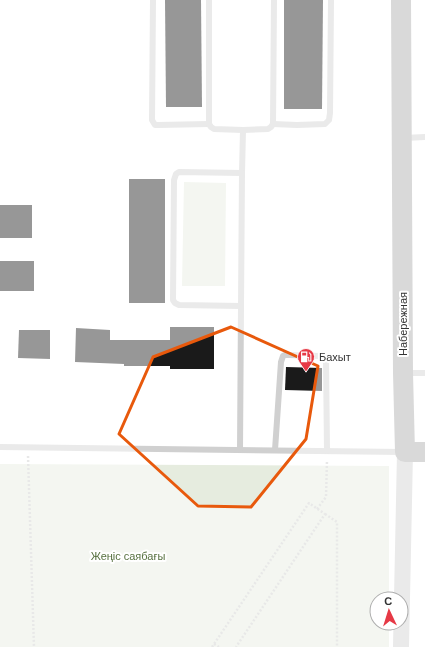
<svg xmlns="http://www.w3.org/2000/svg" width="425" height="647" viewBox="0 0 425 647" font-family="'DM Sans',sans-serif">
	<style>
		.green { fill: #e6ecdf }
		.building { fill: #1a1a1a }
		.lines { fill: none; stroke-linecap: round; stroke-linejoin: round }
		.path { stroke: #cdcdcd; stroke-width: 2.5; stroke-dasharray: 2 2; stroke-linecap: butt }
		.service { stroke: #d0d0d0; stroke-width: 6 }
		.tertiary { stroke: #d0d0d0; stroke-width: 16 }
		.primary { stroke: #ababab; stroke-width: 20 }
		.marked { fill: none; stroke: #e8590c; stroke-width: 3; stroke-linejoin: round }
		.labels { text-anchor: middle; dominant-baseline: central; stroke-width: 4; stroke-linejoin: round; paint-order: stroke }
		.street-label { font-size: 11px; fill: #333; stroke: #fff }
		.poi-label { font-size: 11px; fill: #333; stroke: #fff; text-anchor: start }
		.park-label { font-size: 11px; fill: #56703f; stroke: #fff }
	</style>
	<rect width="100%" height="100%" fill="#fff"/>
	<g class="green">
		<path d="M 184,182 L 226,183 L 225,286 L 182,286 Z"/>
		<path d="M 0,464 L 389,466 L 389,599 L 377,599 L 377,623 L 389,623 L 389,647 L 0,647 Z"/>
	</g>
	<g class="building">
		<path d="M 165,0 L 201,0 L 202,107 L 166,107 Z"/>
		<path d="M 284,0 L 323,0 L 322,109 L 284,109 Z"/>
		<rect x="129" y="179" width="36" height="124"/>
		<rect x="0" y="205" width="32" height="33"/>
		<rect x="0" y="261" width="34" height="30"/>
		<path d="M 170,327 L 214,327 L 214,369 L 170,369 L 170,366 L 124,366 L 124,364 L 75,362 L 76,328 L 110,330 L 110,340 L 170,340 Z"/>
		<path d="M 19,330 L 50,330 L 50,359 L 18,358 Z"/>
		<path d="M 286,367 L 322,368 L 322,391 L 285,390 Z"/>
	</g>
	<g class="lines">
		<g class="path">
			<path d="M 28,456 L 34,647"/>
			<path d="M 317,509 L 326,497 L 327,460"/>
			<path d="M 325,514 L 337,522 L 337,647"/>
			<path d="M 214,644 L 219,647"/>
			<path d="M 212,647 L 309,503 L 325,514 L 236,647"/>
		</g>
		<g class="service">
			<path d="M 153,0 L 152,120 L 155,125 L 158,125 L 209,124"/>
			<path d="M 209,0 L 209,124 L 211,127 L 214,129 L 243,130 L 268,129 L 271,127 L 273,124 L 274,0"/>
			<path d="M 273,124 L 297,125 L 325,124 L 329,120 L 330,113 L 331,0"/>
			<path d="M 404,138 L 425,137"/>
			<path d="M 242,173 L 243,130"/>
			<path d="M 405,373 L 425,373"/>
			<path d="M 0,447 L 403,452"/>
			<path d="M 240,450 L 241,306 L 179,305 L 175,303 L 173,300 L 174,180 L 176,174 L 179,172 L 242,173 L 241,306"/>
			<path d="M 275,450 L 281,362 L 283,356 L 285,355 L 289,355 L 320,356 L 325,358 L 326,360 L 327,451"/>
		</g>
		<path class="tertiary" d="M 401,647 L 405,452"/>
		<path class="primary" d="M 401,0 L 403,373 L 405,452 L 425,452"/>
	</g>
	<path d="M0 0H425V647H0ZM 231,327 L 318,366 L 306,439 L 251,507 L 198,506 L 119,434 L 153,357 Z" fill="#fff" fill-opacity=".55" fill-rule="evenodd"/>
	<path class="marked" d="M 231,327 L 318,366 L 306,439 L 251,507 L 198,506 L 119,434 L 153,357 Z"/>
	<defs>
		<symbol id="fuel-pin" viewBox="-11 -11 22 30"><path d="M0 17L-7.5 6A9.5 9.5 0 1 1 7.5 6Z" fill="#e63946" stroke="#fff"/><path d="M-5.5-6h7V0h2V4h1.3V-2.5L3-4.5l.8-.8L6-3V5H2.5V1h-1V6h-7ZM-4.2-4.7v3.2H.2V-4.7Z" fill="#fff"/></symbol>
	</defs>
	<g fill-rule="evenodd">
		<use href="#fuel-pin" x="296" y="347" width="20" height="27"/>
	</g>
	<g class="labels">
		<g class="street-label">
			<text transform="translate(403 324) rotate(-90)">Набережная</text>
		</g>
		<g class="poi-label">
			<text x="319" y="357">Бахыт</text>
		</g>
		<g class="park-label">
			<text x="128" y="556">Жеңіс саябағы</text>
		</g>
	</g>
	<g transform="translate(389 611) rotate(356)"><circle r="19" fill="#ffffff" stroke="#adadad"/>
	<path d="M0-3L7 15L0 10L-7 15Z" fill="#e63946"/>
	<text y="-6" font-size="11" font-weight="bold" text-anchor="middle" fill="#333333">С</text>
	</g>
</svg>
